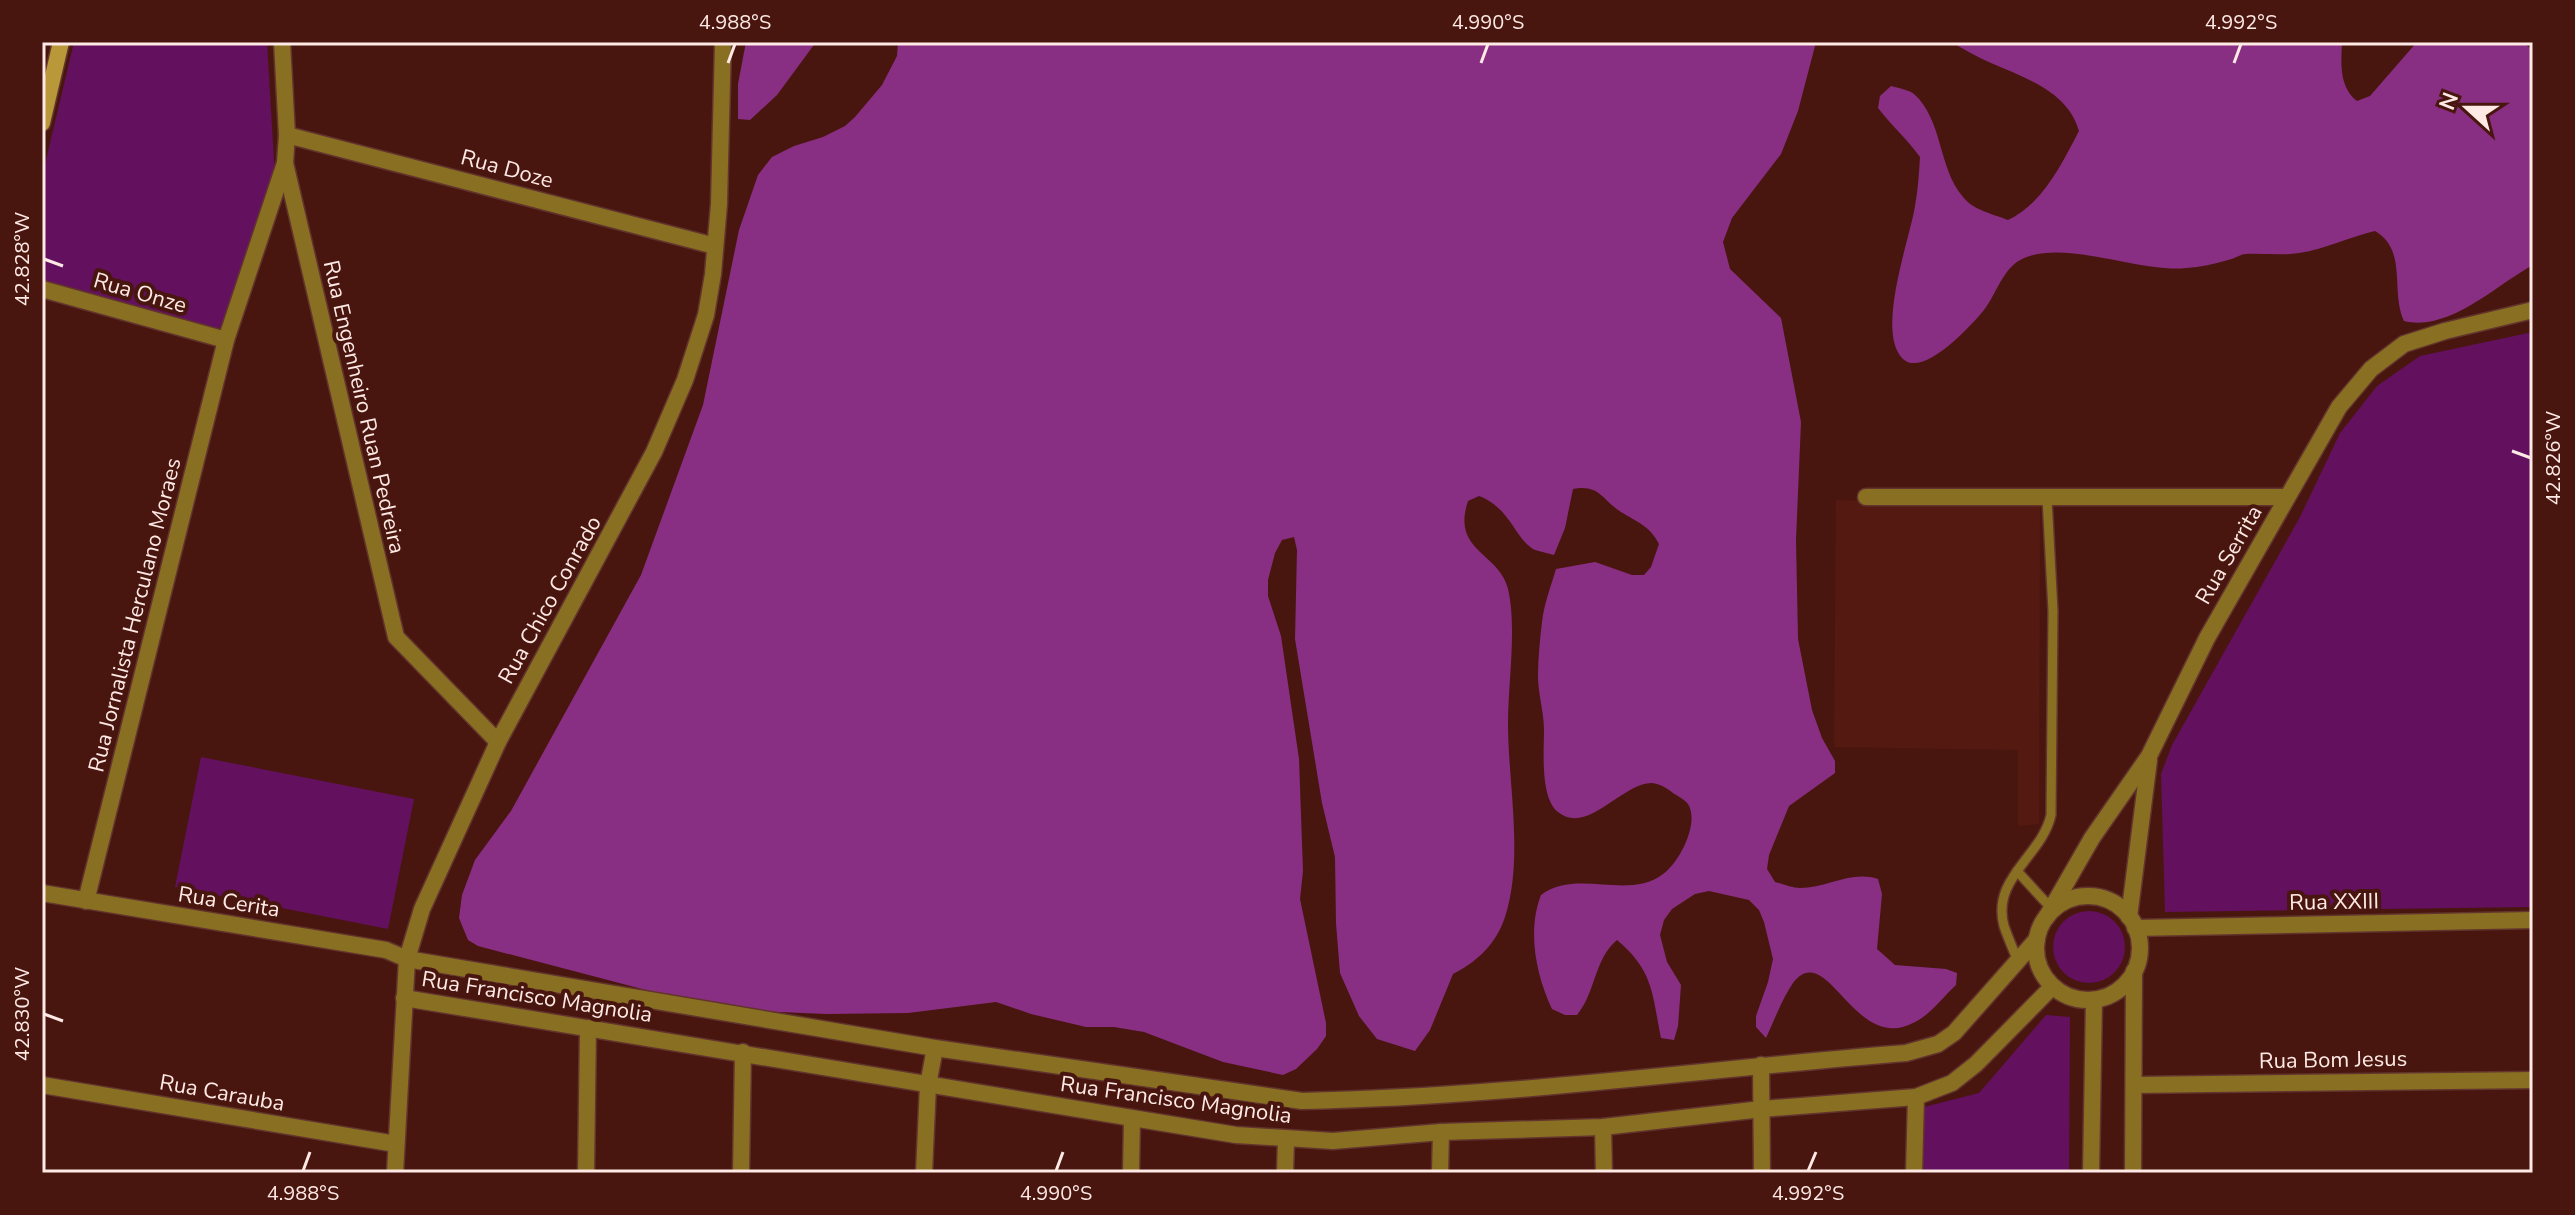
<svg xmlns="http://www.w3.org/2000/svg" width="2575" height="1215" viewBox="0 0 2575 1215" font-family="'Nunito Sans',sans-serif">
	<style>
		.built { fill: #541911 }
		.green { fill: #63105e }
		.forest { fill: #892f83 }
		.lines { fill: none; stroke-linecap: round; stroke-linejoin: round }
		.lane-casing { stroke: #62342d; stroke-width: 12 }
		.street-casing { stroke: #62342d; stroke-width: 19 }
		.secondary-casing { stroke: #62342d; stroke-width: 19 }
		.lane { stroke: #886f22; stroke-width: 9 }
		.street { stroke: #886f22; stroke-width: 16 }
		.secondary { stroke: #b89838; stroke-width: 16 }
		.ticks { fill: none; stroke: #fee9e5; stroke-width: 3 }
		.labels { text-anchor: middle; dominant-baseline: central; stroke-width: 8; stroke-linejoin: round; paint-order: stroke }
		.street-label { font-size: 22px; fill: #fee9e5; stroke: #49160f }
		.neatline { fill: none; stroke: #fee9e5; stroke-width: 3 }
		.ticks-label { font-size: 20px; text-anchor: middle; fill: #fee9e5 }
	</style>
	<rect width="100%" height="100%" fill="#49160f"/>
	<path class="built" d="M 1836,500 L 2040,506 L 2039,824 L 2018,826 L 2018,750 L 1834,747 Z"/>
	<g class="green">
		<path d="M 74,42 L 267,42 L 275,178 L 223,331 L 42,282 L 42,177 Z"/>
		<path d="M 2533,332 L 2533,907 L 2165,912 L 2161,774 L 2172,745 L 2300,517 L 2340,433 L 2377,386 L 2420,356 Z"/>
		<path d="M 201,757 L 414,799 L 388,929 L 175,887 Z"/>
		<circle cx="2089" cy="947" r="36"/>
		<path d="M 2046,1015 L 2070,1017 L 2069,1173 L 1922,1173 L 1924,1107 L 1979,1093 Z"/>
	</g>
	<g class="forest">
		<path d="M 746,42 L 816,42 L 777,95 L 750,120 L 738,119 L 738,84 Z"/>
		<path d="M 898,42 L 1816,42 L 1798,111 L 1781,154 L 1732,218 L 1723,242 L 1730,269 L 1781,318 L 1801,422 L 1796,540 L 1798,639 L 1812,710 L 1822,738 L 1835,761 L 1835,773 L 1789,806 L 1769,855 L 1767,869 L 1775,882 C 1783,884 1792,888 1800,888 C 1827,888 1851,870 1878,879 L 1882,894 L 1877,949 L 1895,965 L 1946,969 L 1957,973 L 1956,985 C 1944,996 1930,1015 1915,1022 C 1854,1056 1828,938 1793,983 C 1782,999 1774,1021 1766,1038 L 1756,1027 L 1756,1016 L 1768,982 L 1773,959 L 1764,922 L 1759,910 L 1749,900 L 1709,891 L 1695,894 L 1672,909 L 1664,920 L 1660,935 L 1667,962 L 1681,985 L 1678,1026 L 1674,1040 L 1661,1038 C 1652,994 1654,971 1617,940 C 1594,959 1596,992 1577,1015 L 1565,1015 L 1552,1009 C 1536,975 1527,931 1541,895 C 1577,868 1628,901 1663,874 C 1679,863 1700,823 1688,804 C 1685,800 1678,796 1673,793 C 1667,788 1660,784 1652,783 C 1623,782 1587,836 1558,812 C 1540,798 1544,751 1544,730 C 1544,712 1538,694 1538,676 C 1538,658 1540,639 1542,622 C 1544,604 1551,586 1556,569 L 1595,562 L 1632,575 L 1644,575 L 1651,567 L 1659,544 C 1650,526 1637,522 1621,512 C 1602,500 1600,484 1573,489 L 1565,528 L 1554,555 C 1548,553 1541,552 1535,550 C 1515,540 1511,508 1479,496 L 1468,501 C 1451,552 1499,552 1508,589 C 1517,627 1508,683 1508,723 C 1508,784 1524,858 1505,917 C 1496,944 1478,961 1453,974 L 1430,1030 L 1415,1051 L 1377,1039 L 1359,1016 L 1340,973 L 1336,923 L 1335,857 L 1322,803 L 1295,639 L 1297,550 L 1294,537 L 1282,540 L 1275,553 L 1268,580 L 1268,596 L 1281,636 L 1299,759 L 1303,871 L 1300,899 L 1326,1023 L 1326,1036 L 1317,1049 L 1296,1069 L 1283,1075 L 1223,1062 L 1144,1032 L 1114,1027 L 1086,1027 L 1031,1014 L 996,1002 L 908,1013 L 826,1014 L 759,1011 L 684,1000 L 478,946 L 468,940 L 459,918 L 462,895 L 475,860 L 511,811 L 641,575 L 703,405 L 739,230 L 758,175 L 772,157 L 794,146 L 823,137 L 845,126 L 855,117 L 882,85 L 897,56 Z"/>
		<path d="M 1951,42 L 2342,42 C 2341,63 2339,87 2357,101 L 2370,96 L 2417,42 L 2522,42 L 2533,50 L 2533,265 C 2496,285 2449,332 2404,321 C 2390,291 2408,250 2375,231 C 2349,237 2326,249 2299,253 C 2282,256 2263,253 2245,254 C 2239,255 2234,259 2228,260 C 2215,264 2200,267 2186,268 C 2141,273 2067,240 2024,258 C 2003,267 1997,293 1984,310 C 1971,326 1923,378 1903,359 C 1875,332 1910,239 1915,206 C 1918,190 1919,173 1920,157 C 1907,139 1892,126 1878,108 L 1880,96 L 1891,86 C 1898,88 1909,90 1914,94 C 1943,120 1938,168 1963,197 C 1973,210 1993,214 2008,220 C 2043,204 2062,163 2079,131 C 2068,91 2025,78 1991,63 C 1977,57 1964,49 1951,42 Z"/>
	</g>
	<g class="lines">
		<defs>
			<g id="lane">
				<path d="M 2017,871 L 2051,908"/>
				<path d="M 2018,961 C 2013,949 2008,938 2004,926 C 1991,878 2042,856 2051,815 L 2053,611 L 2047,498"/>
			</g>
			<g id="street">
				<path d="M 282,42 L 287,135 L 285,163 L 396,637 L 498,742"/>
				<path d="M 287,135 L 715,246"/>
				<path d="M 42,289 L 226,340"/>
				<path d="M 1866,497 L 2287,497"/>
				<path d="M 42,893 L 386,950 L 407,959 L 935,1048 L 1302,1101 C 1504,1097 1705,1069 1906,1053 L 1938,1044 L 1954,1033 L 2037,939"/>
				<circle cx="2088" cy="948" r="52"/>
				<path d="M 86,901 L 226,340 L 285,163"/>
				<path d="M 2129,917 L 2149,760"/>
				<path d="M 2046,918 L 2092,838 L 2149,756 L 2207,638 L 2339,407 L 2371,369 L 2404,344 L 2445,331 L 2533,310"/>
				<path d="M 2135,928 L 2533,920"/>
				<path d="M 404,998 L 1236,1135 L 1333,1141 L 1441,1132 L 1603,1127 L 1762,1109 L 1916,1097 L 1952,1083 L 1976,1064 L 2052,987"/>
				<path d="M 1761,1065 L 1762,1173"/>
				<path d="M 42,1085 L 396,1144"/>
				<path d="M 2134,1085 L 2533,1080"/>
				<path d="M 1603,1127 L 1604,1173"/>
				<path d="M 395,1173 L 407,959 L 422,909 L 498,742 L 654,452 L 685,380 L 706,315 L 713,274 L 719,204 L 723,42"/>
				<path d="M 586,1173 L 588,1028"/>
				<path d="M 741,1173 L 743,1052"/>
				<path d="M 924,1173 L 928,1085 L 935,1048"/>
				<path d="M 1131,1173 L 1132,1118"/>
				<path d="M 1285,1173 L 1286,1140"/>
				<path d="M 1440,1173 L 1441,1132"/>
				<path d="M 1914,1173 L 1916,1097"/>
				<path d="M 2091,1173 L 2094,1000"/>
				<path d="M 2133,1173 L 2134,971"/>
			</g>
			<path id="secondary" d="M 42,123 L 61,42"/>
		</defs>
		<use href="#lane" class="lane-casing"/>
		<use href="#street" class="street-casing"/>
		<use href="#secondary" class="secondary-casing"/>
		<use href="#lane" class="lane"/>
		<use href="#street" class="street"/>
		<use href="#secondary" class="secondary"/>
	</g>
	<path class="ticks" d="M 728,63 L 735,44M 1481,63 L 1488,44M 2234,63 L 2241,44M 44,259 L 63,266M 2512,451 L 2531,458M 44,1014 L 63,1021M 303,1171 L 310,1152M 1056,1171 L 1063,1152M 1808,1171 L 1816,1152"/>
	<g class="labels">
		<g class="street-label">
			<text transform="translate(507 169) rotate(15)">Rua Doze</text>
			<text transform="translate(140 293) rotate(16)">Rua Onze</text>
			<text transform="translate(364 407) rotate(77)">Rua Engenheiro Ruan Pedreira</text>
			<text transform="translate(2229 555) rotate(-60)">Rua Serrita</text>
			<text transform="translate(550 600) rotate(-61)">Rua Chico Conrado</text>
			<text transform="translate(135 615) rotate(-76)">Rua Jornalista Herculano Moraes</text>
			<text transform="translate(229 902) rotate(9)">Rua Cerita</text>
			<text transform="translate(2334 902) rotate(-1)">Rua XXIII</text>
			<text transform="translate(537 997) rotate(9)">Rua Francisco Magnolia</text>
			<text transform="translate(2333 1060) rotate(-1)">Rua Bom Jesus</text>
			<text transform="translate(222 1093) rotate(10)">Rua Carauba</text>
			<text transform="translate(1176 1100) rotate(8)">Rua Francisco Magnolia</text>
		</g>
	</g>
	<rect width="2575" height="1215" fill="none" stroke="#49160f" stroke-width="88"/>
	<g transform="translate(2467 108) rotate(291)" stroke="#49160f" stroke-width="6" paint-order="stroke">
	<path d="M0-6L14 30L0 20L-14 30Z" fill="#fee9e5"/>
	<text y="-12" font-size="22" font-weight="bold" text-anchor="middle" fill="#fee9e5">N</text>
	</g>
	<rect x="44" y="44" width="2487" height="1127" class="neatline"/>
	<g class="ticks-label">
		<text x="735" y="29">4.988°S</text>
		<text x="1488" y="29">4.990°S</text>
		<text x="2241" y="29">4.992°S</text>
		<text transform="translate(22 259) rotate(-90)" y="7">42.828°W</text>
		<text transform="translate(2553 458) rotate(-90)" y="7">42.826°W</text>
		<text transform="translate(22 1014) rotate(-90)" y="7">42.830°W</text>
		<text x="303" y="1200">4.988°S</text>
		<text x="1056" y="1200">4.990°S</text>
		<text x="1808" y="1200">4.992°S</text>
	</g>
</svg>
